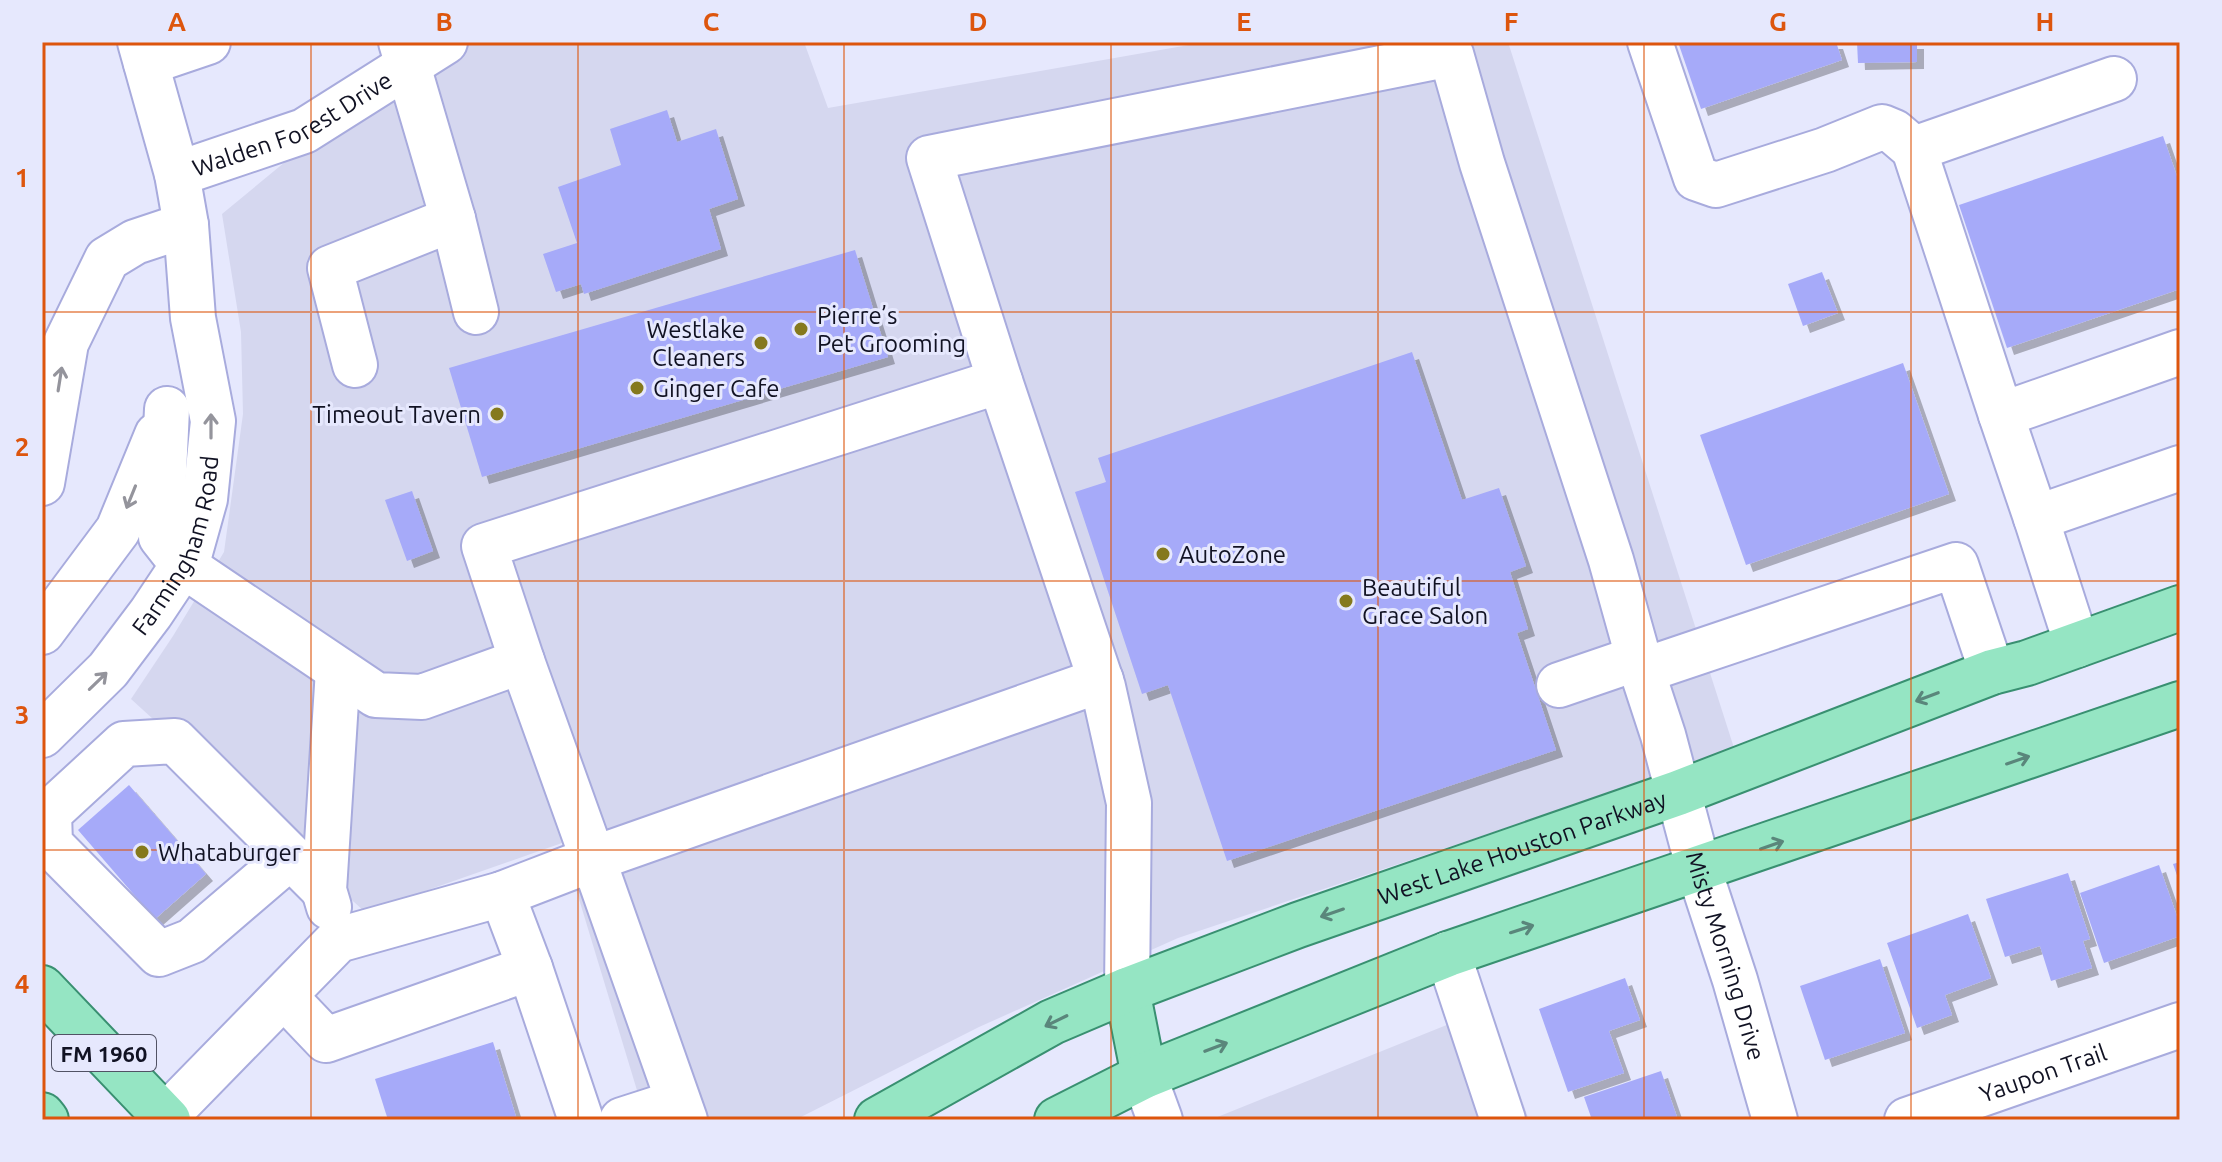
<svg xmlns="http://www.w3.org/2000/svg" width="2222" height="1162" viewBox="0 0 2222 1162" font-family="Ubuntu,sans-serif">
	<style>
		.built { fill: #d5d7ef }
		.building { fill: #a6aaf9; filter: url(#shadow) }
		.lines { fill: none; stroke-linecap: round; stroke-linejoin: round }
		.minor-casing { stroke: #a8abdd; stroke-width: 48 }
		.major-casing { stroke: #399071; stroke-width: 48 }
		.minor { stroke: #fff; stroke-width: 44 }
		.major { stroke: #95e5c3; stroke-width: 44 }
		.oneway { stroke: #94949c }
		.oneway2 { stroke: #5a867b }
		.grid { fill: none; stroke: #dd550d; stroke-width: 2; stroke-opacity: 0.55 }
		.poi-dot { fill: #85791d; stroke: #e6e8fd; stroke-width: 3 }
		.labels { text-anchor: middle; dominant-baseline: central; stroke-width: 6; stroke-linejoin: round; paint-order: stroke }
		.shield { fill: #e6e8fd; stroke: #515264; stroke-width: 2 }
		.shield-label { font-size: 22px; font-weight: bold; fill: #111223 }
		.street-label { font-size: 24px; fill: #111223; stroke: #e6e8fd }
		.poi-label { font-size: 24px; fill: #111223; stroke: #e6e8fd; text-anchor: start }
		.neatline { fill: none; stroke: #dd550d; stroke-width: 3 }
		.grid-label { font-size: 26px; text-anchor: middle; font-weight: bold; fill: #dd550d }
	</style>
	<defs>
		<filter id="shadow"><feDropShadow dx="7" dy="7" stdDeviation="0" flood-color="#0004"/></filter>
	</defs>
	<rect width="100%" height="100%" fill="#e6e8fd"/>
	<g class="built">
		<path d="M 470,42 L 804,42 L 828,108 L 1206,42 L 1508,42 L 1735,751 L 1178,938 L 979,1027 L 795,1120 L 646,1120 L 562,843 L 365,912 L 131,699 L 173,636 L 224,552 L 243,414 L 241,332 L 222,214 L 302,148 L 384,108 Z"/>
		<path d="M 1489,1008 L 1529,1120 L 1210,1120 Z"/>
	</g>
	<g class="building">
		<path d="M 1678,42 L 1836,42 L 1842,60 L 1701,109 Z"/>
		<path d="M 1857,42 L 1917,42 L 1917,62 L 1858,63 Z"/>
		<path d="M 667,110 L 677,142 L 716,129 L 738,199 L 709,209 L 721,249 L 584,294 L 581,284 L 556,292 L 543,254 L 577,243 L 558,187 L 621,165 L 610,129 Z"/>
		<path d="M 2163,136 L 2180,185 L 2180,289 L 2007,348 L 1959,205 Z"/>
		<path d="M 855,250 L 888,357 L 482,477 L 449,368 Z"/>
		<path d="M 1822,272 L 1838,313 L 1803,326 L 1788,284 Z"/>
		<path d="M 1412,352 L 1462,500 L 1499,488 L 1526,566 L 1510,572 L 1528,629 L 1517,633 L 1556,750 L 1227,861 L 1168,685 L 1142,694 L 1075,492 L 1106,482 L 1098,458 Z"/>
		<path d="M 1903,363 L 1949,494 L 1746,565 L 1700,435 Z"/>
		<path d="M 412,491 L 433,551 L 407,561 L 385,500 Z"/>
		<path d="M 129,785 L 206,874 L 155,919 L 78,830 Z"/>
		<path d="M 2180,862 L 2180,884 L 2173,864 Z"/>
		<path d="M 2159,865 L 2180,925 L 2180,936 L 2104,963 L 2080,893 Z"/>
		<path d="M 2068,873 L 2090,939 L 2083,941 L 2092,968 L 2051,981 L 2040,946 L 2005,957 L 1986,899 Z"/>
		<path d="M 1968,914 L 1991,978 L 1945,995 L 1952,1015 L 1917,1028 L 1887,943 Z"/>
		<path d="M 1880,959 L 1905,1033 L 1825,1060 L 1800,986 Z"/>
		<path d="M 1625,978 L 1640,1020 L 1609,1031 L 1624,1073 L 1568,1092 L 1539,1009 Z"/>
		<path d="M 493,1042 L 517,1120 L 388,1120 L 375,1079 Z"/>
		<path d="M 1661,1071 L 1678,1120 L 1592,1120 L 1584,1097 Z"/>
	</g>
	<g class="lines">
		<defs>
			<g id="minor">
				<path d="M 401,42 L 453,219 L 476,312"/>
				<path d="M 1650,42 L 1696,178 L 1716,185 L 1825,150 L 1882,127 L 1894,132 L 1914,149"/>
				<path d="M 146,63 L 208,42"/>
				<path d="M 2114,79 L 1914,149 L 2001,415 L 2180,352"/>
				<path id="s1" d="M 177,174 L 304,131 L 445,42"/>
				<path d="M 355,365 L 330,268 L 453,219"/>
				<path d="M 167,409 L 161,537 L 183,565 L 376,695 L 422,697 L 522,661 L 593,859 L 1101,680"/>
				<path d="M 2001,415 L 2036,518"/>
				<path d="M 42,483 L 66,343 L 107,259 L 135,242 L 186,225"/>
				<path d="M 42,632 L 118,530 L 157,435"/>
				<path d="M 2077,645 L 2036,518 L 2180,468"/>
				<path d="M 522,661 L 484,546 L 1000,381"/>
				<path d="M 1642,671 L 1956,565 L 1992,672"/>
				<path d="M 1559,685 L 1638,658"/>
				<path id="s2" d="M 42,735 L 108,670 L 151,613 L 189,556 L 205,499 L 213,421 L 193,318 L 186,225 L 177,174 L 140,42"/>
				<path d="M 290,857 L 192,941 L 159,954 L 50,844 L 49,813 L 124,744 L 175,741 L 324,890"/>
				<path d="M 502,894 L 530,968"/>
				<path d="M 329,907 L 324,890 L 338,670"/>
				<path d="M 1448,954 L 1503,1120"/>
				<path id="s3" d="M 1127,990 L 1129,803 L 1103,687 L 1000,381 L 929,158 L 1451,54 L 1482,163 L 1611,560 L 1642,671 L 1663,735 L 1699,870 L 1735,980 L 1775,1120"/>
				<path d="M 285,997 L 326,1040 L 530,968 L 581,1120"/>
				<path d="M 1144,1076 L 1160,1120"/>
				<path d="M 165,1117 L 338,940 L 502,894 L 593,859 L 685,1120"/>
				<path d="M 622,1120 L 678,1102"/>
				<path id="s4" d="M 1907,1120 L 2180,1025"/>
			</g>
			<g id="major">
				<path d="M 42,988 L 168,1120"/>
				<path d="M 1127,990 L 1144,1076"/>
				<path d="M 42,1115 L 46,1120"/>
				<path id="s5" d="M 877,1120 L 1052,1022 L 1127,990 L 1298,925 L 1678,793 L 1992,672 L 2027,663 L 2180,608"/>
				<path d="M 1057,1120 L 1144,1076 L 1448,954 L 2180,704"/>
			</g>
		</defs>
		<use href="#minor" class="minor-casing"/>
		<use href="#major" class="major-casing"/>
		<use href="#minor" class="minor"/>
		<use href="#major" class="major"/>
	</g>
	<defs><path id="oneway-shaft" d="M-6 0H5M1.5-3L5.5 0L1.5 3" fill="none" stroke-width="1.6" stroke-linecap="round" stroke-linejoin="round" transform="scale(2)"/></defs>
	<g class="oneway">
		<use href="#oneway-shaft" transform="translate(60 379) rotate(-81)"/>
		<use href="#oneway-shaft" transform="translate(211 426) rotate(-90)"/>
		<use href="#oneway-shaft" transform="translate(131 497) rotate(112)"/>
		<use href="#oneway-shaft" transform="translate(98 681) rotate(-44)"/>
	</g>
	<g class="oneway2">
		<use href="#oneway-shaft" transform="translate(1927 697) rotate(159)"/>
		<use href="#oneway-shaft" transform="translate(2018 760) rotate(-19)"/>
		<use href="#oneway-shaft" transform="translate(1772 845) rotate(-19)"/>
		<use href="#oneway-shaft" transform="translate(1332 913) rotate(161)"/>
		<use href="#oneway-shaft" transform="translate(1522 929) rotate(-18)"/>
		<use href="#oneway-shaft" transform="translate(1056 1021) rotate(154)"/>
		<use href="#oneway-shaft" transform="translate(1216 1047) rotate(-21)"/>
	</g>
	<path class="grid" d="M 311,42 L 311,1120M 578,42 L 578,1120M 844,42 L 844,1120M 1111,42 L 1111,1120M 1378,42 L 1378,1120M 1644,42 L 1644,1120M 1911,42 L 1911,1120M 42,312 L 2180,312M 42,581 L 2180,581M 42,850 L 2180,850"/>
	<g class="poi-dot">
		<circle cx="801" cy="329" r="8"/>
		<circle cx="761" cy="343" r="8"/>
		<circle cx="637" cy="388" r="8"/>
		<circle cx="497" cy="414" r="8"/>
		<circle cx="1163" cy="554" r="8"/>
		<circle cx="1346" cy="601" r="8"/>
		<circle cx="142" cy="852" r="8"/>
	</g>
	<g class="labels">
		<rect class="shield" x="52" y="1035" width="104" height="36" rx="6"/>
		<g class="shield-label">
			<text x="104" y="1053">FM 1960</text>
		</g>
		<g class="street-label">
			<text stroke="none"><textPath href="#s1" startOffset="126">Walden Forest Drive</textPath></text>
			<text stroke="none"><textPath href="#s2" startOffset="238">Farmingham Road</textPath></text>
			<text stroke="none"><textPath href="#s5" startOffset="702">West Lake Houston Parkway</textPath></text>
			<text stroke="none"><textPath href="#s3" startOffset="2338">Misty Morning Drive</textPath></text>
			<text stroke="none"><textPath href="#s4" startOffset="144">Yaupon Trail</textPath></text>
		</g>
		<g class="poi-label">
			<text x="817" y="315">Pierre’s<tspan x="817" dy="28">Pet Grooming</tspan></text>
			<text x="745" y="329" text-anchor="end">Westlake<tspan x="745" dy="28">Cleaners</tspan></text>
			<text x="653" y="388">Ginger Cafe</text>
			<text x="481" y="414" text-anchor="end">Timeout Tavern</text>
			<text x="1179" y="554">AutoZone</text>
			<text x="1362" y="587">Beautiful<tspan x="1362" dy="28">Grace Salon</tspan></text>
			<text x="158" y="852">Whataburger</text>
		</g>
	</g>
	<rect width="2222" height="1162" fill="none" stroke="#e6e8fd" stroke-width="88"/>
	<rect x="44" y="44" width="2134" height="1074" class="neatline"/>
	<g class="grid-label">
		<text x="177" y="31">A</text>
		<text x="444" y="31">B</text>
		<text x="711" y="31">C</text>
		<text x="978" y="31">D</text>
		<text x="1244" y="31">E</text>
		<text x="1511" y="31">F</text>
		<text x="1778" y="31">G</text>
		<text x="2045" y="31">H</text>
		<text x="22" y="187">1</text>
		<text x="22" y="456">2</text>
		<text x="22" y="724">3</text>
		<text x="22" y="993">4</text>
	</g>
</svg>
